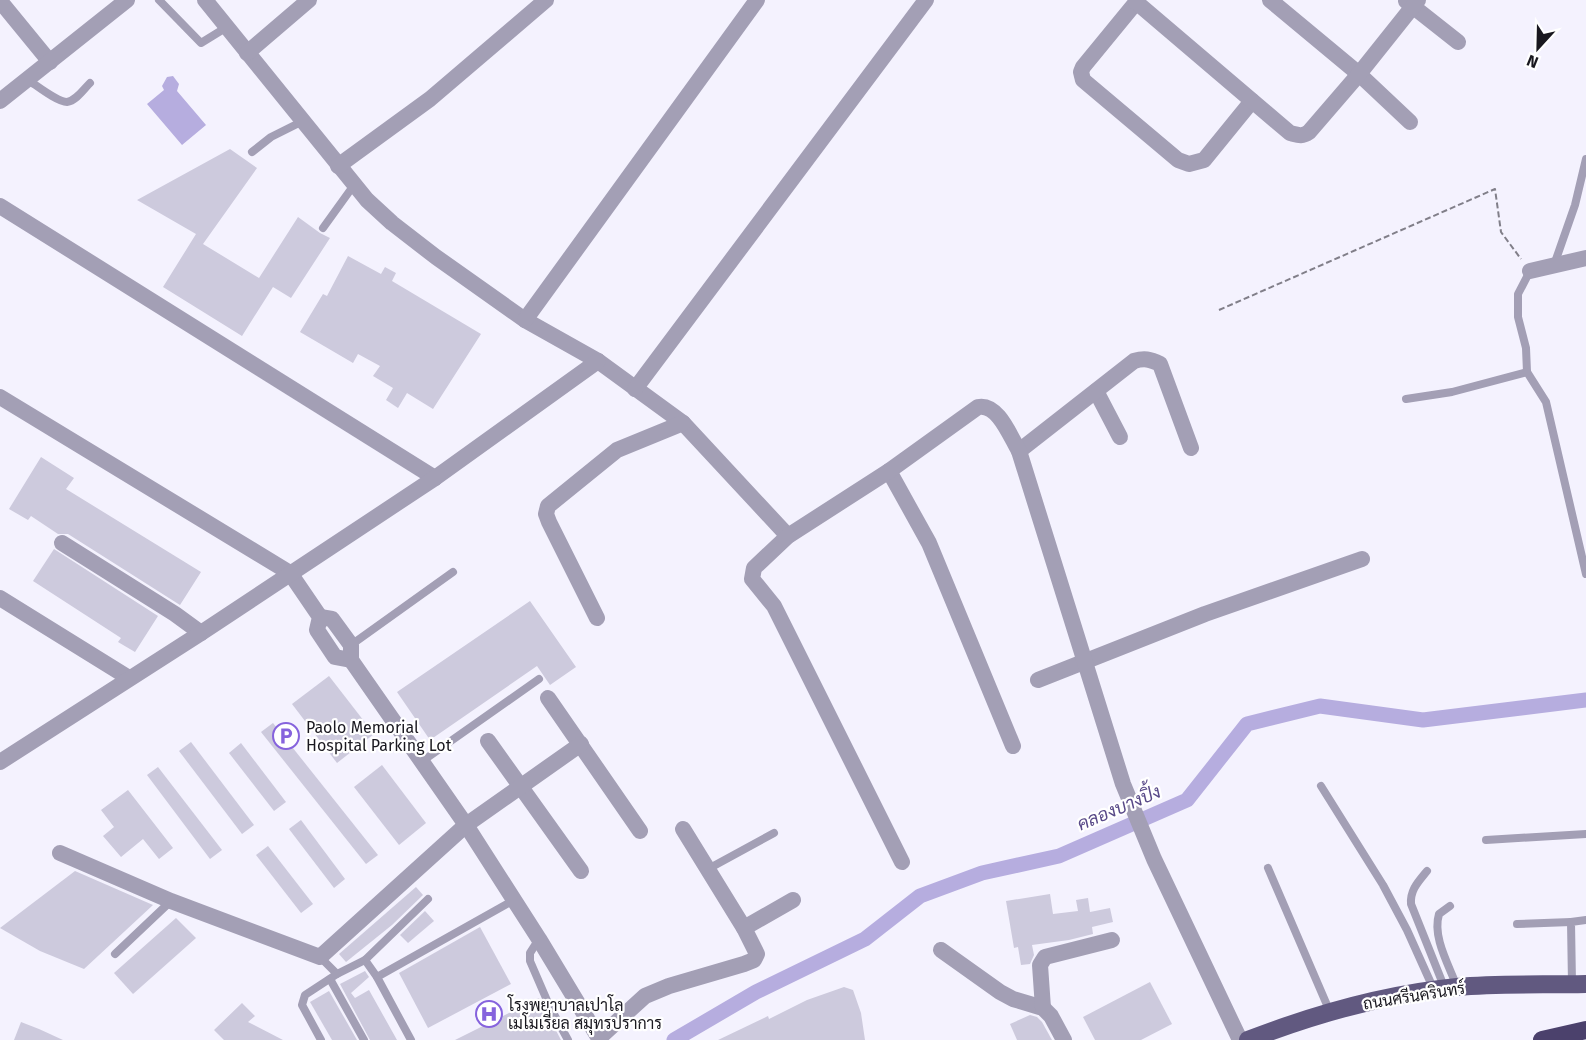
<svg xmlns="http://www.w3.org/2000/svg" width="1586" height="1040" viewBox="0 0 1586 1040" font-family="'Fira Sans',Sarabun,sans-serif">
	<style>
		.water { fill: #b6addf }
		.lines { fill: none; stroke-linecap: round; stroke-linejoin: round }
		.canal { stroke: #b6addf; stroke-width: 15 }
		.building { fill: #cdcadd }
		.path { stroke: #817f89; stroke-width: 2; stroke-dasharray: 6 3; stroke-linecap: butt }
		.lane { stroke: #a39fb5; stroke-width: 8 }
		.street { stroke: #a39fb5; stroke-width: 16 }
		.primary { stroke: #615980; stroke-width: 18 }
		.highway { stroke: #4b416c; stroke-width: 18 }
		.labels { text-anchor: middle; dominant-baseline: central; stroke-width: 4.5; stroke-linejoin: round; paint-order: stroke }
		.poi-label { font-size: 16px; fill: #19181f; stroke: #fff; text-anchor: start }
		.street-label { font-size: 16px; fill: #19181f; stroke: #fff }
		.water-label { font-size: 18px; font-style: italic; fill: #584988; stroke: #fff }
	</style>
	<rect width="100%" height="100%" fill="#f4f2fe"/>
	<path class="water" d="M 173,76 L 179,84 L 177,91 L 206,125 L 182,145 L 147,104 L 164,90 L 162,86 L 167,77 Z"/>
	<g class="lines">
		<path class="canal" d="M 674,1040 L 756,992 L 865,939 L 920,896 L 982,873 L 1059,856 L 1187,800 L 1247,724 L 1320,706 L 1423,720 L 1586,700"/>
	</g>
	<g class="building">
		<path d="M 230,149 L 257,168 L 203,244 L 259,278 L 298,217 L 320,233 L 330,238 L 291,298 L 273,287 L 242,336 L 163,287 L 196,234 L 137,200 Z"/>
		<path d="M 348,256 L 381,274 L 385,267 L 396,273 L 392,281 L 481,334 L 433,409 L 407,393 L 398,408 L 386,400 L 393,388 L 373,376 L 380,366 L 358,354 L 353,363 L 300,332 L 323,294 L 327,296 Z"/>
		<path d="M 41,457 L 74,478 L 66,489 L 201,572 L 180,605 L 68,534 L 58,534 L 31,516 L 28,520 L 9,509 Z"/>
		<path d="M 54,549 L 158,616 L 135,652 L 118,642 L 121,638 L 33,581 Z"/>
		<path d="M 530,601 L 576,667 L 550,685 L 537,666 L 430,740 L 397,692 Z"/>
		<path d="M 329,676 L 374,734 L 337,763 L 292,704 Z"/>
		<path d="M 273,723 L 378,855 L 366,864 L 261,732 Z"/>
		<path d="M 191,742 L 254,825 L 242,834 L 179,751 Z"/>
		<path d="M 241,743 L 286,802 L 274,811 L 229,753 Z"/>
		<path d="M 382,765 L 426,823 L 399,845 L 354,787 Z"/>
		<path d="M 158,767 L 222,850 L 210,859 L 147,775 Z"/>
		<path d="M 128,790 L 173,848 L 159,859 L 143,839 L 121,857 L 103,836 L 114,827 L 101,810 Z"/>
		<path d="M 301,820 L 345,879 L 334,888 L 289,829 Z"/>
		<path d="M 268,846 L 313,904 L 301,913 L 256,855 Z"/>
		<path d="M 75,871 L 153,905 L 84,969 L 40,951 L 0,928 Z"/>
		<path d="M 416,887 L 423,895 L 392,925 L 346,962 L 339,954 Z"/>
		<path d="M 1050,894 L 1053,914 L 1078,911 L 1076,900 L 1088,898 L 1090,912 L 1110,908 L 1113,922 L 1092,927 L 1093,934 L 1069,940 L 1032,945 L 1034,955 L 1030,964 L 1021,965 L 1018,947 L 1014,948 L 1006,901 Z"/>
		<path d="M 425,911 L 434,921 L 408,943 L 400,935 Z"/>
		<path d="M 176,918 L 196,938 L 133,994 L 114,973 Z"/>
		<path d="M 480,927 L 511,984 L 428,1028 L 399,973 Z"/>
		<path d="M 365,971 L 369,977 L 351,993 L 355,998 L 369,990 L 397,1040 L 370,1040 L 340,984 Z"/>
		<path d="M 1150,982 L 1172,1024 L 1141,1040 L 1095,1040 L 1083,1017 Z"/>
		<path d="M 844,987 L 853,990 L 861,1013 L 865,1040 L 718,1040 L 768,1016 L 769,1019 L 807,1000 Z"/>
		<path d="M 329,991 L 357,1040 L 332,1040 L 310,1002 Z"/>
		<path d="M 539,998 L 561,1040 L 455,1040 Z"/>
		<path d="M 242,1003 L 255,1016 L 248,1022 L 283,1040 L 224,1040 L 214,1030 Z"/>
		<path d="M 1030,1015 L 1037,1017 L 1042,1022 L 1052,1040 L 1017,1040 L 1010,1024 Z"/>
		<path d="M 21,1022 L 39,1029 L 63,1040 L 14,1040 Z"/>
	</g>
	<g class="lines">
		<path class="path" d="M 1219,310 L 1495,189 L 1501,232 L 1521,259"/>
		<g class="lane">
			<path d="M 159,0 L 201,43 L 227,27"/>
			<path d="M 28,80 C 36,85 57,102 67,102 C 76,101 84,89 90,83"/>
			<path d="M 252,152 L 271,137 L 303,121"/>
			<path d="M 323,228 L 354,185"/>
			<path d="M 1554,265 L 1575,205 L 1586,159"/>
			<path d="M 1527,372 L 1526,348 L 1518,317 L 1518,294 L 1530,271"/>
			<path d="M 1406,399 L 1452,392 L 1527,372 L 1546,402 L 1586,574"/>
			<path d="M 351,645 L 453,572"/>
			<path d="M 421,762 L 539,679"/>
			<path d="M 1321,786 L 1383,885 L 1407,930 L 1434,990"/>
			<path d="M 1486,840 L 1586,834"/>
			<path d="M 1268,868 L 1330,1012"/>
			<path d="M 708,869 L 774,833"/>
			<path d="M 1427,871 C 1418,882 1410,890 1411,904 L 1445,989"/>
			<path d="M 1450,906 L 1439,914 C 1432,937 1449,965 1457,987"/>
			<path d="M 1517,924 L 1571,922"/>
			<path d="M 539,939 L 530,953 L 530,961 L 549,1005 L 568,1040"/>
			<path d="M 115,954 L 171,901"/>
			<path d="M 320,957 L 337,974 L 365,960 L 428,899"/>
			<path d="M 365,960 L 377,977"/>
			<path d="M 330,979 L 364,1040"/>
			<path d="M 1572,984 L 1571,922 L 1586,920"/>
			<path d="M 321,1040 L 302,1005 L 305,995 L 337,974"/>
			<path d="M 411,1040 L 377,977 L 514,900"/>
		</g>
		<g class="street">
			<path d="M 205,0 L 367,200 L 392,223 L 436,257 L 525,320 L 598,361 L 683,423 L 788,536"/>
			<path d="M 1138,0 L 1083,67 L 1081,72 L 1083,80 L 1178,160 L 1189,164 L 1204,160 L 1252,101"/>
			<path d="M 1270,0 L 1359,74 L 1410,122"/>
			<path d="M 0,1 L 50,62"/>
			<path d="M 1406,1 L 1458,42"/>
			<path d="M 1136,2 L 1290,133 C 1298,135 1302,137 1309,132 L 1359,74 L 1418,0"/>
			<path d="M 247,53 L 309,0"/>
			<path d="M 0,101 L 127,0"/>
			<path d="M 338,166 L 430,99 L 546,0"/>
			<path d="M 0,206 L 435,478"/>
			<path d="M 1530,271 L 1586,258"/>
			<path d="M 525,320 L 757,0"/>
			<path d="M 635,389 L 926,0"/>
			<path d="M 1096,391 L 1120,437"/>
			<path d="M 0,397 L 290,573 L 320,617 L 317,630 L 335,657 L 351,660"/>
			<path d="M 1019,451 L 1134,361 C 1144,358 1150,359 1160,364 L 1191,448"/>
			<path d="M 889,471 L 929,543 L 1013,746"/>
			<path d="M 62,543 L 175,614 L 201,633"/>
			<path d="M 0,598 L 129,678"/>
			<path d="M 320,617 L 332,619 L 351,645 L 351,660 L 466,825 L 539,939 L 600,1040"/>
			<path d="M 597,618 L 549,522 L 546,514 L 548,506 L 617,450 L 683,423"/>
			<path d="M 1038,680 L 1205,614 L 1362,559"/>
			<path d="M 548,698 L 640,831"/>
			<path d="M 488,741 L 581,871"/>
			<path d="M 0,762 L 201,633 L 435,478 L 598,361"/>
			<path d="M 60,853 L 171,901 L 320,957 L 466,825 L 581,744"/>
			<path d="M 902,862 L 774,606 L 752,579 L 754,568 L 788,536 L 889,471 L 978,407 C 998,403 1010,436 1019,451 L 1123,784 L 1154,859 L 1240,1040"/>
			<path d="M 744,928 L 793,900"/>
			<path d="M 941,950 L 1000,992 L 1013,999 L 1043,1008 L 1051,1016 L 1064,1040"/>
			<path d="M 1043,1008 L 1040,965 L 1045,957 L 1112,940"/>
			<path d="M 599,1038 L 645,996 L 669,986 L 744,964 L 754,960 L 757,954 L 744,928 L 683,829"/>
		</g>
		<path class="primary" d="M 1248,1040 C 1315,1014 1385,994 1457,987 C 1500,983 1543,985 1586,984"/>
		<path class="highway" d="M 1542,1040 L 1586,1030"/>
	</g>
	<defs>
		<symbol id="parking-ring" viewBox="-11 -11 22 22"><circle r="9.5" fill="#fff" stroke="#8663dd" stroke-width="1.5"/><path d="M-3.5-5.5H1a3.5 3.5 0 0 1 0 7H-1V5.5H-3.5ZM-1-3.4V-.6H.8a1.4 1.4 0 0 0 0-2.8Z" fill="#8663dd"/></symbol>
		<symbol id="hospital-ring" viewBox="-11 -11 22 22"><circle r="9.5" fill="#fff" stroke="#8663dd" stroke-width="1.5"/><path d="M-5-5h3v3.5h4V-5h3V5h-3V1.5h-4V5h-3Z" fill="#8663dd"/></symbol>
	</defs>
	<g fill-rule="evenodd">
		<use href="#parking-ring" x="271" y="721" width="30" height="30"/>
		<use href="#hospital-ring" x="474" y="999" width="30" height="30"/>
	</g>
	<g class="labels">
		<g class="poi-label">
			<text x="306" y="727">Paolo Memorial<tspan x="306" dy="18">Hospital Parking Lot</tspan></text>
			<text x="508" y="1005">โรงพยาบาลเปาโล<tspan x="508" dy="18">เมโมเรี่ยล สมุทรปราการ</tspan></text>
		</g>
		<g class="street-label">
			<text transform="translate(1414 996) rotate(-9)">ถนนศรีนครินทร์</text>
		</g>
		<g class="water-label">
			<text transform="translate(1119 808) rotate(-23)">คลองบางปิ้ง</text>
		</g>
	</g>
	<g transform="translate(1538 48) rotate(202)" stroke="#ffffff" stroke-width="4.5" paint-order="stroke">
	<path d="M0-4.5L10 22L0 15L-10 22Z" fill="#19181f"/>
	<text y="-9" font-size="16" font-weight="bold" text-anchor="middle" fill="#19181f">N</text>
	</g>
</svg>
